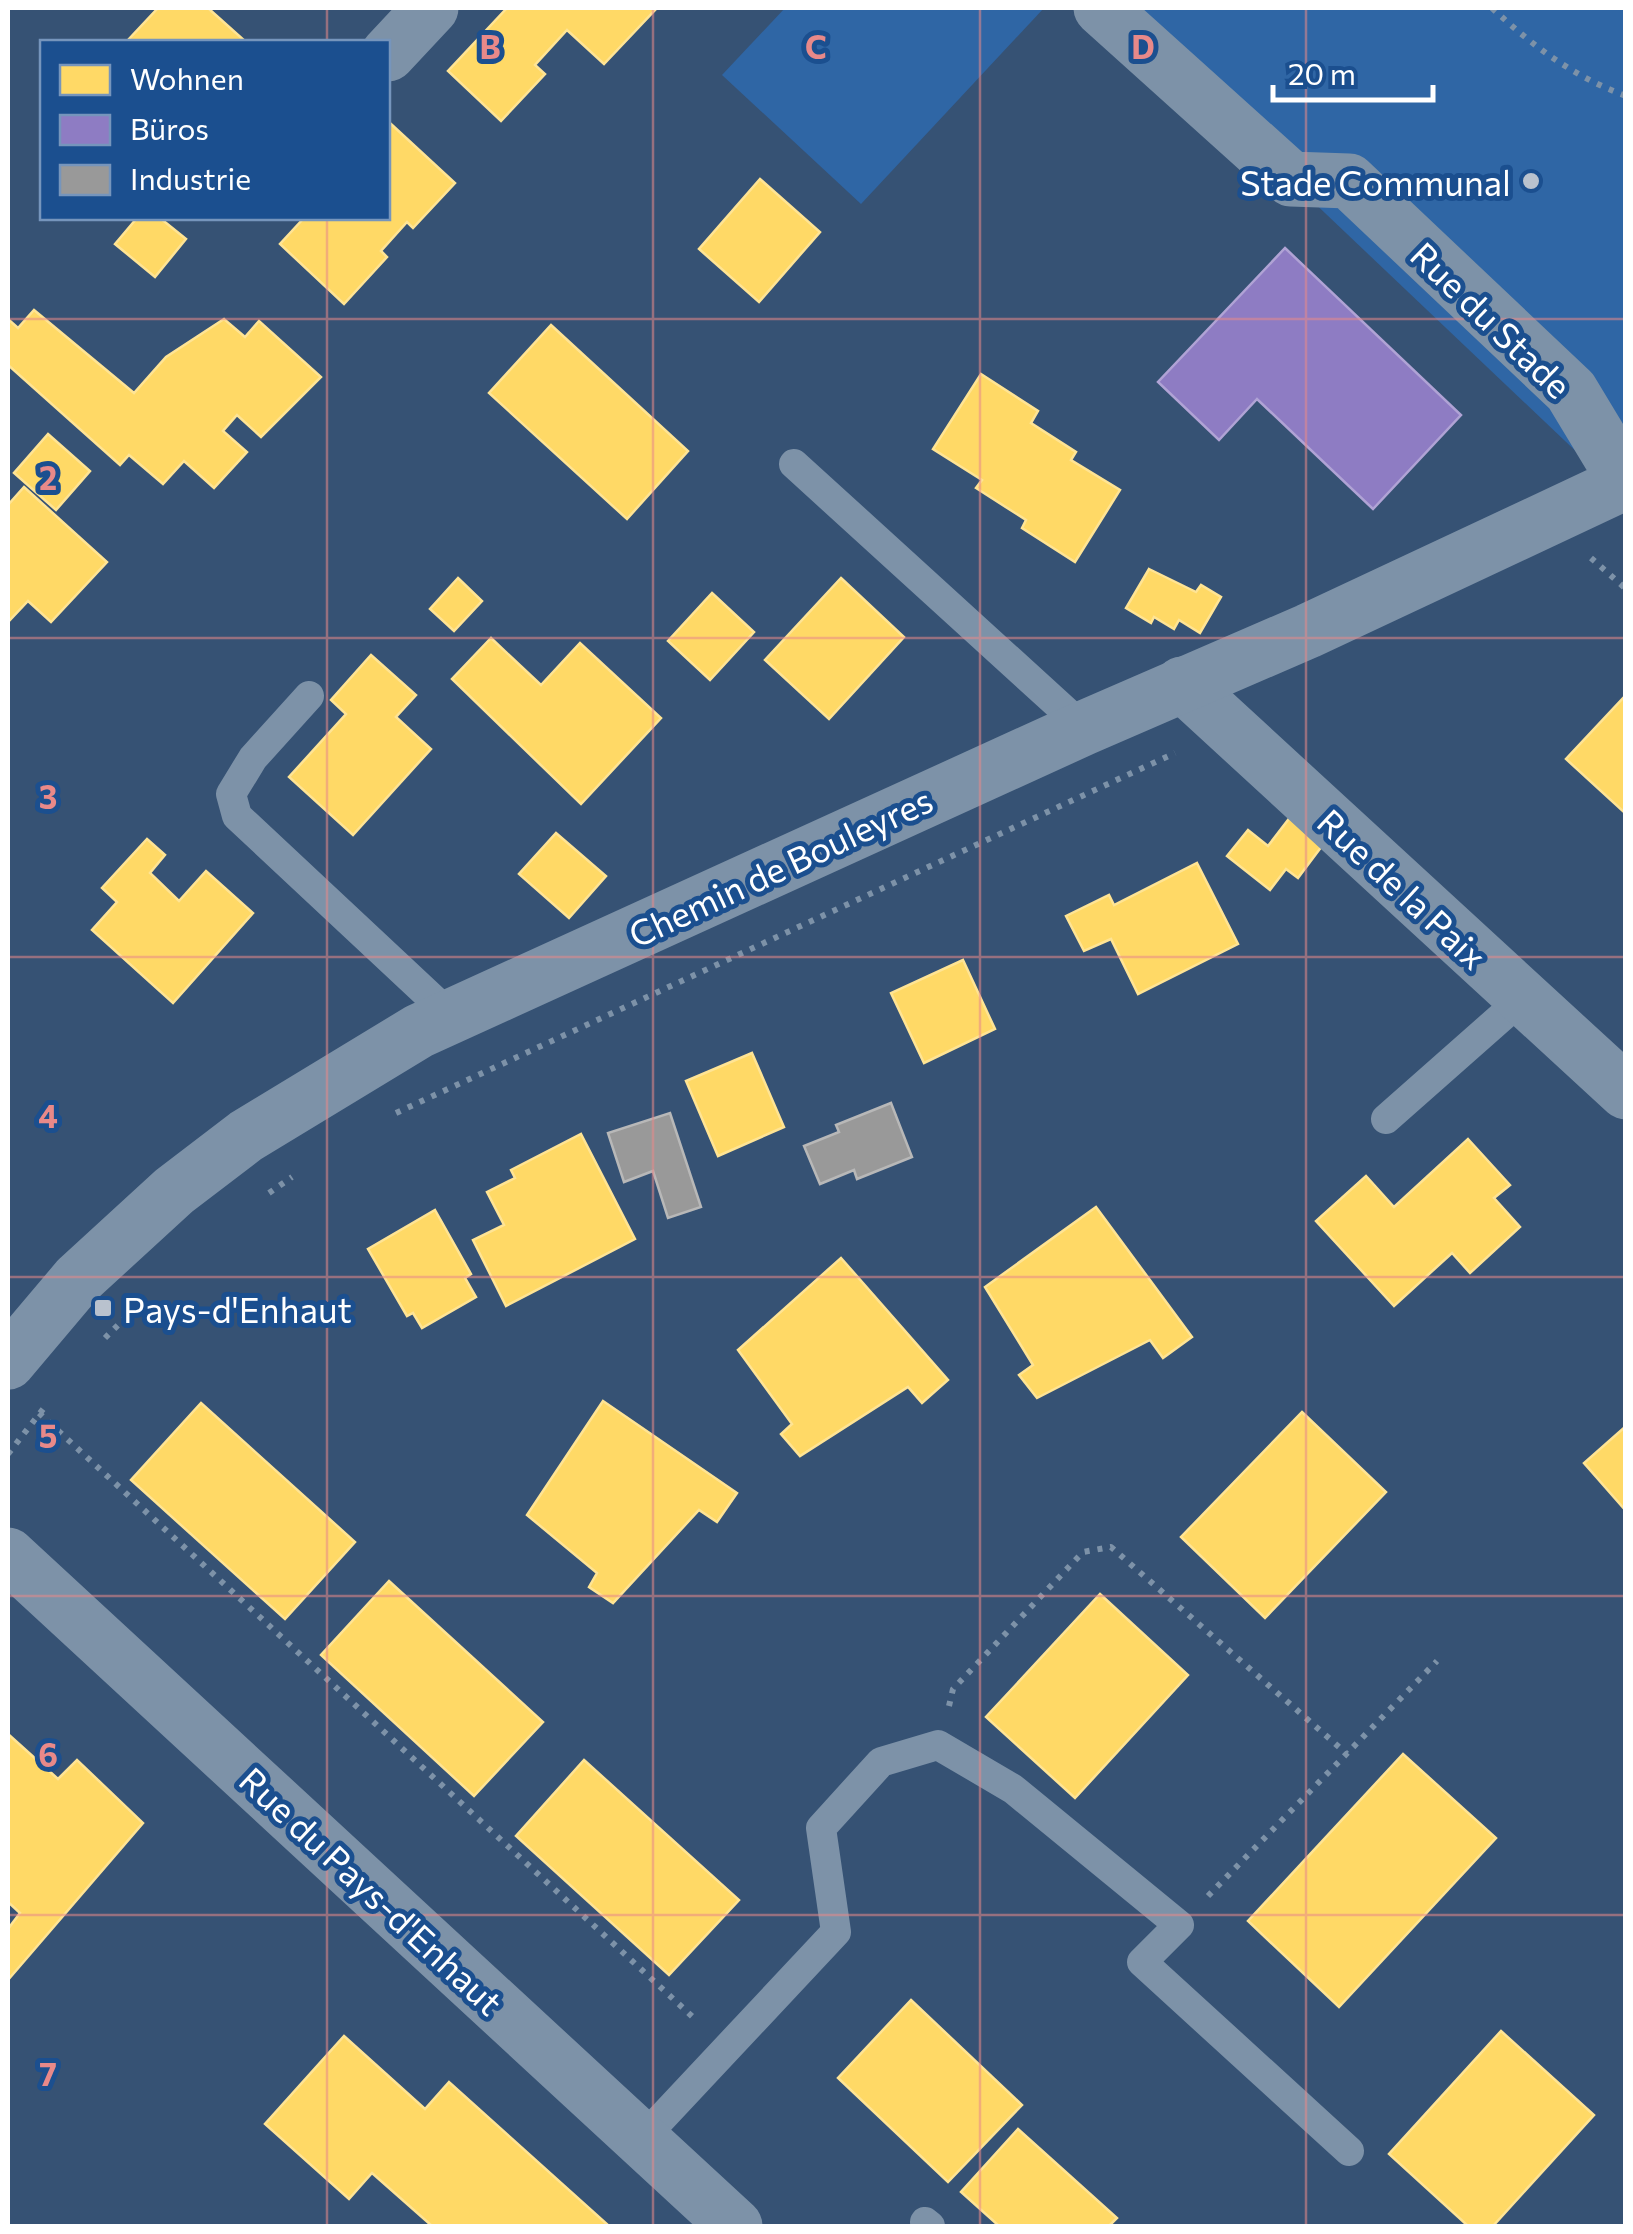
<svg xmlns="http://www.w3.org/2000/svg" width="1633" height="2234" viewBox="0 0 1633 2234" font-family="Commissioner,sans-serif">
	<style>
		.green { fill: #2f66a5 }
		.homes { fill: #ffd966; stroke: #ffe494; stroke-width: 2.5 }
		.offices { fill: #8e7cc3; stroke: #b0a3d5; stroke-width: 2.5 }
		.industry { fill: #999; stroke: #b8b8b8; stroke-width: 2.5 }
		.lines { fill: none; stroke-linecap: round; stroke-linejoin: round }
		.path { stroke: #7d92a8; stroke-width: 6; stroke-dasharray: 5 8; stroke-linecap: butt }
		.service { stroke: #7d92a8; stroke-width: 30 }
		.minor { stroke: #7d92a8; stroke-width: 55 }
		.grid { fill: none; stroke: #e88989; stroke-width: 2.5; stroke-opacity: 0.55 }
		.poi-dot { fill: #b9c2ce; stroke: #1b4f8f; stroke-width: 4 }
		.labels { text-anchor: middle; dominant-baseline: central; stroke-width: 10; stroke-linejoin: round; paint-order: stroke }
		.poi-label { font-size: 35px; fill: #fff; stroke: #1b4f8f; text-anchor: end }
		.street-label { font-size: 35px; fill: #fff; stroke: #1b4f8f }
		.grid-label { font-size: 32px; text-anchor: middle; font-weight: bold; fill: #e88989; stroke: #1b4f8f; stroke-width: 10; stroke-linejoin: round; paint-order: stroke }
	</style>
	<rect width="100%" height="100%" fill="#365274"/>
	<g class="green">
		<path d="M 785,8 L 1044,8 L 861,204 L 722,75 Z"/>
		<path d="M 1109,8 L 1625,8 L 1625,463 L 1584,459 Z"/>
	</g>
	<g class="homes">
		<path d="M 158,8 L 208,8 L 246,42 L 134,42 L 129,39 Z"/>
		<path d="M 507,8 L 655,8 L 656,9 L 604,64 L 567,30 L 535,65 L 545,74 L 501,121 L 448,71 Z"/>
		<path d="M 391,124 L 455,183 L 413,228 L 407,222 L 381,251 L 387,257 L 344,304 L 280,244 L 304,218 L 388,218 L 388,129 Z"/>
		<path d="M 760,179 L 820,232 L 759,302 L 699,249 Z"/>
		<path d="M 137,218 L 160,218 L 186,239 L 155,277 L 115,244 Z"/>
		<path d="M 34,310 L 134,393 L 166,357 L 224,319 L 245,337 L 259,321 L 321,377 L 261,437 L 237,415 L 223,431 L 247,452 L 214,488 L 184,461 L 163,484 L 129,455 L 120,465 L 8,365 L 8,319 L 18,328 Z"/>
		<path d="M 551,325 L 688,451 L 627,519 L 489,393 Z"/>
		<path d="M 981,374 L 1038,411 L 1031,423 L 1076,452 L 1071,460 L 1120,490 L 1075,562 L 1022,528 L 1026,520 L 976,488 L 982,480 L 933,449 Z"/>
		<path d="M 48,434 L 90,471 L 56,510 L 14,473 Z"/>
		<path d="M 24,487 L 107,562 L 51,622 L 28,601 L 8,622 L 8,505 Z"/>
		<path d="M 1149,569 L 1196,592 L 1201,585 L 1221,597 L 1200,633 L 1179,620 L 1174,629 L 1154,617 L 1151,623 L 1126,608 Z"/>
		<path d="M 458,578 L 482,601 L 454,631 L 430,609 Z"/>
		<path d="M 841,578 L 904,637 L 829,719 L 765,660 Z"/>
		<path d="M 712,593 L 754,632 L 710,680 L 668,641 Z"/>
		<path d="M 491,638 L 541,685 L 580,643 L 661,718 L 581,804 L 452,679 Z"/>
		<path d="M 371,655 L 416,695 L 396,717 L 431,749 L 353,835 L 289,777 L 346,714 L 331,700 Z"/>
		<path d="M 1626,695 L 1626,814 L 1566,759 Z"/>
		<path d="M 1291,816 L 1325,842 L 1298,878 L 1286,869 L 1270,890 L 1227,856 L 1248,830 L 1268,846 Z"/>
		<path d="M 556,833 L 606,876 L 569,918 L 519,874 Z"/>
		<path d="M 147,839 L 165,855 L 150,873 L 179,901 L 206,871 L 253,913 L 173,1003 L 92,930 L 117,902 L 102,888 Z"/>
		<path d="M 1197,863 L 1238,944 L 1138,994 L 1111,939 L 1084,951 L 1066,916 L 1109,895 L 1114,905 Z"/>
		<path d="M 963,960 L 995,1029 L 924,1063 L 891,993 Z"/>
		<path d="M 752,1053 L 784,1127 L 718,1156 L 686,1081 Z"/>
		<path d="M 581,1134 L 635,1239 L 506,1306 L 473,1240 L 504,1225 L 487,1192 L 515,1178 L 511,1170 Z"/>
		<path d="M 1468,1139 L 1510,1185 L 1494,1198 L 1520,1227 L 1470,1273 L 1452,1253 L 1394,1306 L 1316,1221 L 1366,1176 L 1394,1207 Z"/>
		<path d="M 1096,1207 L 1192,1337 L 1163,1358 L 1150,1340 L 1037,1398 L 1019,1375 L 1033,1365 L 985,1287 Z"/>
		<path d="M 435,1210 L 471,1274 L 465,1278 L 476,1297 L 422,1328 L 413,1313 L 407,1316 L 368,1249 Z"/>
		<path d="M 841,1258 L 948,1380 L 922,1403 L 908,1387 L 800,1456 L 781,1434 L 792,1424 L 738,1350 Z"/>
		<path d="M 603,1401 L 737,1493 L 717,1522 L 699,1510 L 613,1603 L 589,1587 L 597,1573 L 527,1515 Z"/>
		<path d="M 201,1403 L 355,1542 L 285,1619 L 131,1480 Z"/>
		<path d="M 1302,1412 L 1386,1492 L 1265,1618 L 1181,1537 Z"/>
		<path d="M 1626,1426 L 1626,1511 L 1584,1463 Z"/>
		<path d="M 389,1581 L 543,1722 L 474,1796 L 321,1655 Z"/>
		<path d="M 1100,1594 L 1188,1675 L 1075,1798 L 986,1717 Z"/>
		<path d="M 8,1734 L 58,1779 L 77,1760 L 143,1823 L 8,1980 L 8,1929 L 20,1913 L 8,1902 Z"/>
		<path d="M 1403,1754 L 1496,1838 L 1339,2007 L 1248,1921 Z"/>
		<path d="M 584,1760 L 739,1900 L 669,1975 L 516,1836 Z"/>
		<path d="M 911,2000 L 1022,2105 L 948,2182 L 838,2078 Z"/>
		<path d="M 1501,2031 L 1594,2115 L 1493,2226 L 1468,2226 L 1389,2154 Z"/>
		<path d="M 344,2036 L 425,2109 L 449,2082 L 609,2226 L 432,2226 L 372,2173 L 349,2199 L 265,2124 Z"/>
		<path d="M 1018,2129 L 1117,2218 L 1109,2226 L 999,2226 L 961,2192 Z"/>
	</g>
	<path class="offices" d="M 1285,248 L 1461,415 L 1373,509 L 1257,399 L 1219,440 L 1158,382 Z"/>
	<g class="industry">
		<path d="M 891,1103 L 912,1157 L 857,1179 L 854,1170 L 820,1184 L 804,1146 L 839,1132 L 836,1125 Z"/>
		<path d="M 670,1113 L 701,1207 L 668,1218 L 653,1171 L 624,1182 L 608,1133 Z"/>
	</g>
	<g class="lines">
		<g class="path">
			<path d="M 1492,8 C 1533,46 1572,76 1626,96"/>
			<path d="M 1591,558 L 1626,589"/>
			<path d="M 396,1113 L 1175,753"/>
			<path d="M 269,1193 L 292,1177"/>
			<path d="M 105,1338 L 142,1301"/>
			<path d="M 39,1413 L 696,2020"/>
			<path d="M 8,1454 L 47,1404"/>
			<path d="M 949,1706 L 953,1689 L 1083,1552 L 1111,1547 L 1347,1754"/>
			<path d="M 1208,1896 L 1437,1661"/>
		</g>
		<g class="service">
			<path d="M 794,464 L 1084,728"/>
			<path d="M 309,696 L 253,758 L 231,794 L 237,816 L 452,1017"/>
			<path d="M 1386,1119 L 1523,998"/>
			<path d="M 642,2139 L 836,1932 L 821,1828 L 881,1762 L 938,1745 L 1013,1789 L 1179,1925 L 1142,1962 L 1349,2151"/>
			<path d="M 925,2222 L 930,2226"/>
		</g>
		<g class="minor">
			<path d="M 388,54 L 431,8"/>
			<path d="M 1182,684 L 1626,1092"/>
			<path d="M 8,1362 L 78,1279 L 174,1191 L 246,1136 L 419,1031 L 1084,728 L 1308,631 L 1626,482 L 1571,391 L 1349,181 L 1291,179 L 1101,8"/>
			<path d="M 8,1555 L 735,2226"/>
		</g>
	</g>
	<path class="grid" d="M 327,8 L 327,42M 653,8 L 653,2226M 980,8 L 980,2226M 1306,8 L 1306,2226M 327,218 L 327,2226M 8,319 L 1626,319M 8,638 L 1626,638M 8,957 L 1626,957M 8,1277 L 1626,1277M 8,1596 L 1626,1596M 8,1915 L 1626,1915"/>
	<g class="poi-dot">
		<circle cx="1531" cy="181" r="10"/>
		<rect x="93" y="1298" width="20" height="20" rx="5"/>
	</g>
	<g class="labels">
		<g class="poi-label">
			<text x="1511" y="181">Stade Communal</text>
			<text x="123" y="1308" text-anchor="start">Pays-d'Enhaut</text>
		</g>
		<g class="street-label">
			<text transform="translate(1492 319) rotate(44)">Rue du Stade</text>
			<text transform="translate(780 866) rotate(-25)">Chemin de Bouleyres</text>
			<text transform="translate(1403 888) rotate(43)">Rue de la Paix</text>
			<text transform="translate(372 1890) rotate(43)">Rue du Pays-d'Enhaut</text>
		</g>
	</g>
	<g class="grid-label">
		<text x="490" y="59">B</text>
		<text x="816" y="59">C</text>
		<text x="1143" y="59">D</text>
		<text x="48" y="490">2</text>
		<text x="48" y="809">3</text>
		<text x="48" y="1128">4</text>
		<text x="48" y="1448">5</text>
		<text x="48" y="1767">6</text>
		<text x="48" y="2086">7</text>
	</g>
	<rect width="1633" height="2234" fill="none" stroke="#ffffff" stroke-width="20"/>
	<rect x="40" y="40" width="350" height="180" fill="#1b4f8f" stroke="#7695bc" stroke-width="2.5"/>
	<rect x="60" y="65" width="50" height="30" fill="#ffd966" stroke="#7695bc" stroke-width="2.5"/>
	<text x="130" y="90" font-size="30" fill="#ffffff">Wohnen</text>
	<rect x="60" y="115" width="50" height="30" fill="#8e7cc3" stroke="#7695bc" stroke-width="2.5"/>
	<text x="130" y="140" font-size="30" fill="#ffffff">Büros</text>
	<rect x="60" y="165" width="50" height="30" fill="#999999" stroke="#7695bc" stroke-width="2.5"/>
	<text x="130" y="190" font-size="30" fill="#ffffff">Industrie</text>
	<path d="M1273 85v15h160v-15" fill="none" stroke="#ffffff" stroke-width="5"/>
	<text x="1288" y="85" font-size="30" fill="#ffffff" stroke="#1b4f8f" stroke-width="8" paint-order="stroke">20 m</text>
</svg>
